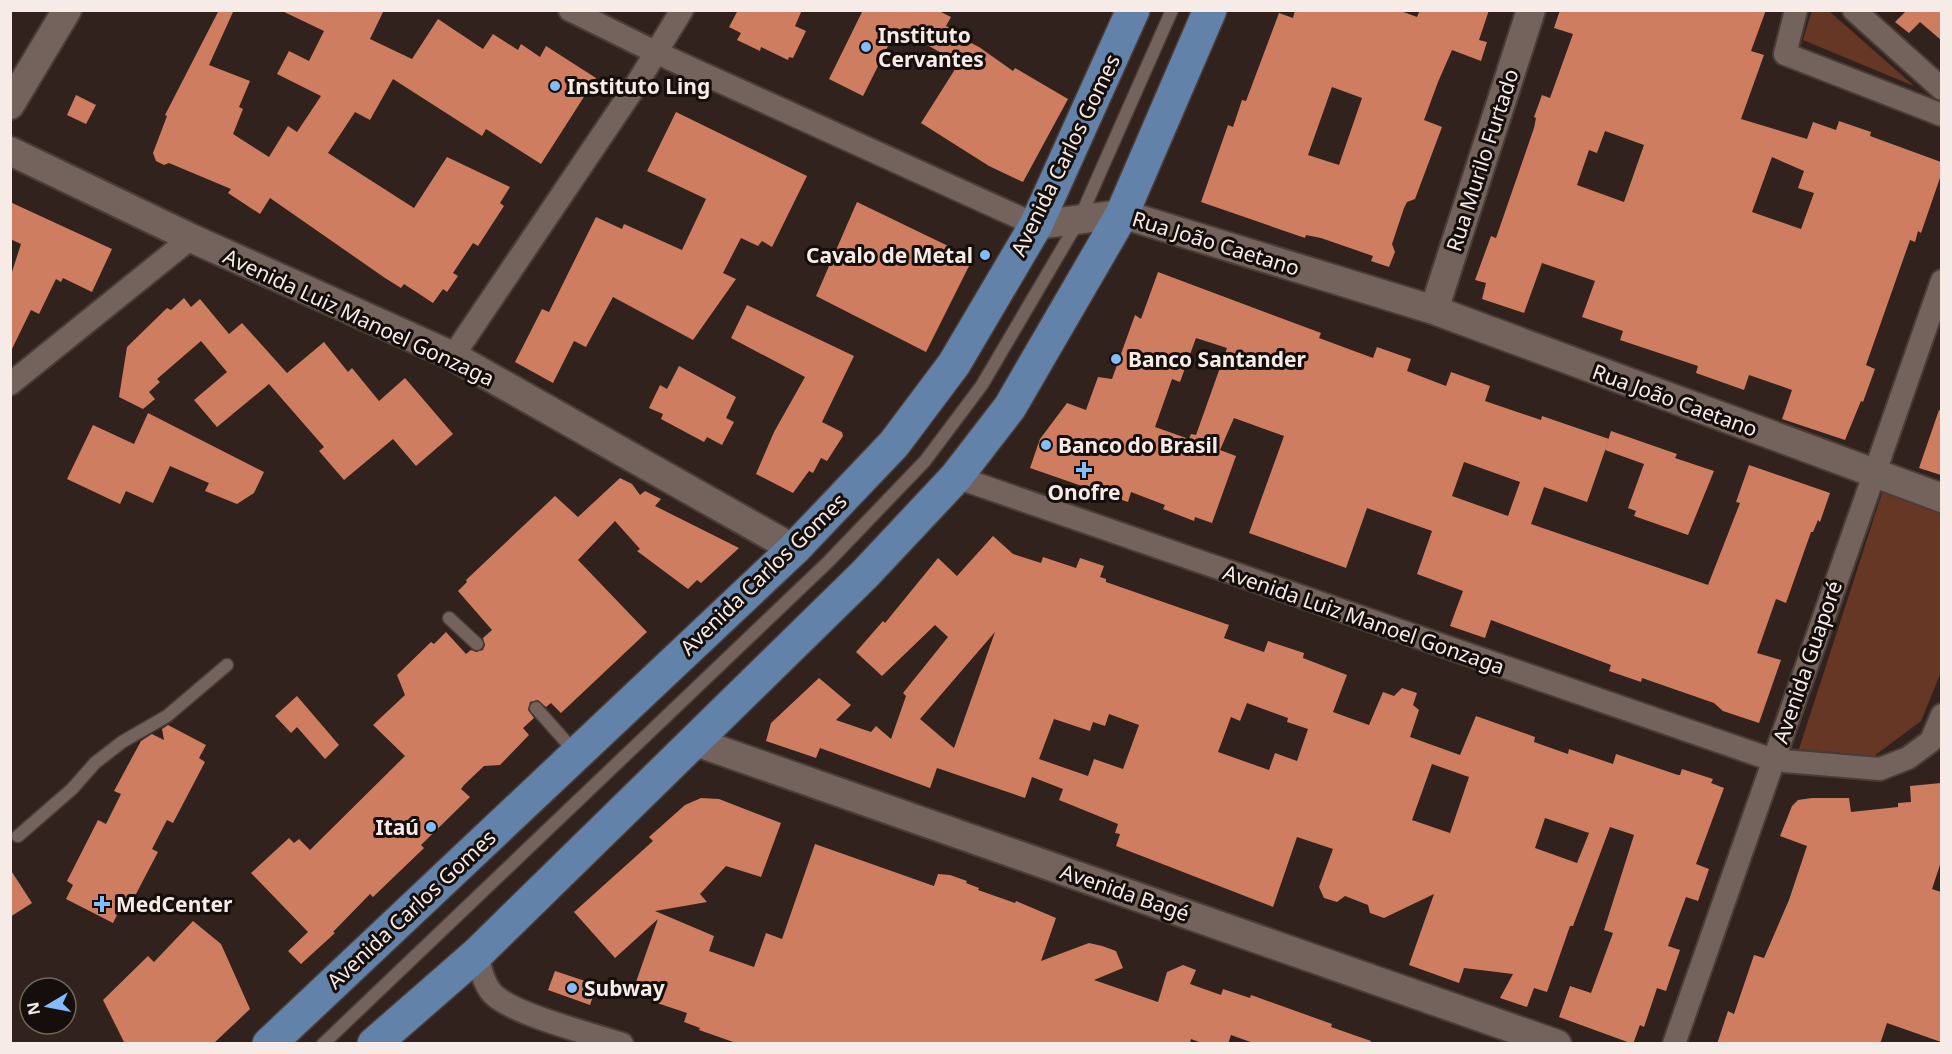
<svg xmlns="http://www.w3.org/2000/svg" width="1952" height="1054" viewBox="0 0 1952 1054" font-family="'Noto Sans',sans-serif">
	<style>
		.green { fill: #673726 }
		.building { fill: #cf7d60; fill-rule: evenodd }
		.lines { fill: none; stroke-linecap: round; stroke-linejoin: round }
		.service-casing { stroke: #4a3d38; stroke-width: 15 }
		.minor-casing { stroke: #4a3d38; stroke-width: 26 }
		.tertiary-casing { stroke: #4a3d38; stroke-width: 32 }
		.primary-casing { stroke: #4a3d38; stroke-width: 36 }
		.service { stroke: #74625c; stroke-width: 12 }
		.minor { stroke: #74625c; stroke-width: 22 }
		.tertiary { stroke: #74625c; stroke-width: 28 }
		.primary { stroke: #6282a9; stroke-width: 33 }
		.poi-dot { fill: #83bcfb; stroke: #150e0b; stroke-width: 2 }
		.labels { text-anchor: middle; dominant-baseline: central; stroke-width: 6; stroke-linejoin: round; paint-order: stroke }
		.poi-label { font-size: 21px; font-weight: bold; fill: #f6ebe7; stroke: #150e0b; text-anchor: start }
		.street-label { font-size: 21px; fill: #f6ebe7; stroke: #150e0b }
	</style>
	<rect width="100%" height="100%" fill="#32221d"/>
	<g class="green">
		<path d="M 1812,10 L 1829,11 L 1914,86 L 1803,40 Z"/>
		<path d="M 1884,487 L 1941,509 L 1941,672 L 1921,721 L 1874,756 L 1799,749 Z"/>
	</g>
	<g class="building">
		<path d="M 219,10 L 233,12 L 209,65 L 250,81 L 239,107 L 243,109 L 233,134 L 269,157 L 288,126 L 297,132 L 321,96 L 277,74 L 289,51 L 309,61 L 324,31 L 280,10 L 384,10 L 370,39 L 412,59 L 438,19 L 483,49 L 493,34 L 518,50 L 521,44 L 540,57 L 546,46 L 596,78 L 541,164 L 486,129 L 482,136 L 393,79 L 370,120 L 355,112 L 328,153 L 414,208 L 447,157 L 510,187 L 500,203 L 504,206 L 478,246 L 473,243 L 453,273 L 458,276 L 447,292 L 443,289 L 433,303 L 404,284 L 401,288 L 385,278 L 270,198 L 260,214 L 228,193 L 231,189 L 169,163 L 164,165 L 156,161 L 153,153 L 167,116 L 165,115 Z"/>
		<path d="M 738,10 L 802,10 L 795,26 L 806,31 L 793,58 L 789,57 L 788,60 L 761,47 L 760,51 L 737,40 L 741,33 L 729,27 Z"/>
		<path d="M 863,10 L 937,10 L 951,17 L 946,26 L 952,29 L 950,32 L 979,47 L 1013,71 L 1015,68 L 1068,99 L 1023,182 L 989,166 L 921,123 L 959,63 L 897,28 L 863,96 L 829,79 Z"/>
		<path d="M 1295,10 L 1398,10 L 1417,17 L 1420,10 L 1489,10 L 1479,40 L 1487,42 L 1481,61 L 1452,50 L 1438,82 L 1424,120 L 1442,127 L 1415,199 L 1407,202 L 1404,208 L 1392,244 L 1395,252 L 1389,267 L 1371,261 L 1373,256 L 1321,238 L 1306,235 L 1305,238 L 1201,202 L 1228,125 L 1233,127 L 1242,100 L 1246,101 L 1279,13 L 1293,18 ZM 1332,87 L 1362,98 L 1339,165 L 1308,155 Z"/>
		<path d="M 1560,10 L 1766,10 L 1751,51 L 1764,55 L 1741,119 L 1807,139 L 1813,122 L 1836,130 L 1839,121 L 1871,132 L 1870,136 L 1941,162 L 1941,175 L 1921,233 L 1918,231 L 1915,242 L 1910,240 L 1866,365 L 1875,369 L 1863,402 L 1861,401 L 1845,440 L 1782,419 L 1792,390 L 1749,375 L 1744,390 L 1696,373 L 1698,366 L 1620,340 L 1623,331 L 1582,317 L 1595,281 L 1542,263 L 1524,313 L 1482,299 L 1486,283 L 1475,280 L 1491,236 L 1496,238 L 1534,128 L 1536,118 L 1534,117 L 1542,95 L 1550,98 L 1573,34 L 1554,28 ZM 1605,131 L 1644,145 L 1624,202 L 1577,185 L 1589,150 L 1597,153 ZM 1772,157 L 1804,171 L 1798,188 L 1814,193 L 1801,229 L 1752,212 Z"/>
		<path d="M 1907,10 L 1941,10 L 1941,40 L 1920,22 L 1909,33 L 1895,22 Z"/>
		<path d="M 76,95 L 96,105 L 86,124 L 67,115 Z"/>
		<path d="M 676,112 L 807,176 L 772,247 L 762,241 L 758,246 L 741,238 L 723,273 L 736,279 L 693,340 L 613,297 L 586,347 L 574,341 L 553,383 L 515,362 L 542,309 L 549,312 L 596,217 L 622,229 L 624,224 L 682,250 L 706,199 L 647,171 Z"/>
		<path d="M 10,202 L 112,249 L 92,292 L 63,278 L 61,282 L 56,279 L 39,314 L 31,310 L 10,353 L 10,278 L 21,244 L 10,239 Z"/>
		<path d="M 857,202 L 973,258 L 926,352 L 816,296 Z"/>
		<path d="M 1158,272 L 1321,333 L 1319,338 L 1373,358 L 1377,347 L 1411,359 L 1407,371 L 1446,386 L 1451,372 L 1490,386 L 1485,401 L 1541,420 L 1542,416 L 1609,439 L 1587,502 L 1544,487 L 1531,524 L 1708,585 L 1740,503 L 1736,502 L 1749,465 L 1830,493 L 1820,522 L 1818,520 L 1813,532 L 1811,532 L 1786,603 L 1776,599 L 1757,653 L 1781,660 L 1759,723 L 1723,711 L 1714,703 L 1642,678 L 1641,682 L 1609,671 L 1611,665 L 1491,620 L 1485,638 L 1450,626 L 1463,591 L 1417,574 L 1432,531 L 1367,508 L 1346,568 L 1249,533 L 1284,436 L 1234,418 L 1220,450 L 1236,456 L 1212,523 L 1195,517 L 1194,521 L 1163,509 L 1165,505 L 1131,492 L 1128,502 L 1030,468 L 1040,439 L 1067,403 L 1086,410 L 1098,377 L 1112,379 L 1135,315 L 1141,319 ZM 1196,338 L 1227,348 L 1196,435 L 1191,434 L 1189,439 L 1155,427 L 1172,379 L 1180,382 ZM 1464,462 L 1520,482 L 1508,516 L 1452,496 Z"/>
		<path d="M 184,298 L 191,307 L 200,299 L 229,334 L 242,323 L 287,373 L 324,342 L 348,372 L 352,368 L 379,401 L 405,378 L 453,434 L 416,466 L 393,439 L 344,480 L 319,451 L 324,447 L 269,384 L 217,427 L 194,400 L 227,372 L 201,341 L 157,379 L 160,382 L 149,392 L 155,399 L 143,409 L 119,397 L 127,347 L 167,308 L 171,310 Z"/>
		<path d="M 747,305 L 854,356 L 822,422 L 842,432 L 843,436 L 827,461 L 821,458 L 813,473 L 809,471 L 793,493 L 756,474 L 774,432 L 805,377 L 731,338 Z"/>
		<path d="M 679,366 L 736,397 L 726,418 L 734,422 L 722,445 L 707,437 L 704,442 L 661,419 L 663,414 L 649,408 L 660,385 L 667,389 Z"/>
		<path d="M 1939,410 L 1941,411 L 1941,475 L 1919,468 Z"/>
		<path d="M 148,413 L 264,472 L 254,493 L 237,504 L 205,491 L 209,483 L 170,466 L 153,503 L 126,491 L 120,504 L 67,479 L 93,425 L 134,444 Z"/>
		<path d="M 1611,431 L 1677,454 L 1675,458 L 1714,471 L 1688,535 L 1634,516 L 1636,511 L 1628,508 L 1644,464 L 1605,450 Z"/>
		<path d="M 620,478 L 632,484 L 640,495 L 645,491 L 661,499 L 655,506 L 739,548 L 701,583 L 697,580 L 688,589 L 637,551 L 640,549 L 615,521 L 578,560 L 647,632 L 561,713 L 551,703 L 546,707 L 538,700 L 530,702 L 528,710 L 534,718 L 523,728 L 529,735 L 500,765 L 484,766 L 464,785 L 461,789 L 470,797 L 421,845 L 424,848 L 373,897 L 370,894 L 333,932 L 335,933 L 301,964 L 288,951 L 308,932 L 251,873 L 289,838 L 294,843 L 299,839 L 310,850 L 405,756 L 373,725 L 405,695 L 397,675 L 431,642 L 434,644 L 446,632 L 466,654 L 471,650 L 476,652 L 483,650 L 485,645 L 483,638 L 492,630 L 458,591 L 467,582 L 466,580 L 555,496 L 578,517 Z"/>
		<path d="M 993,536 L 1013,554 L 1041,563 L 1043,557 L 1076,568 L 1080,558 L 1104,566 L 1100,577 L 1106,579 L 1106,582 L 1229,625 L 1224,638 L 1264,652 L 1268,641 L 1304,653 L 1303,658 L 1347,675 L 1333,712 L 1369,725 L 1383,692 L 1394,696 L 1402,688 L 1417,693 L 1413,705 L 1419,710 L 1410,737 L 1460,755 L 1476,716 L 1535,737 L 1534,742 L 1568,754 L 1569,749 L 1613,764 L 1616,754 L 1678,775 L 1680,775 L 1682,769 L 1713,779 L 1711,783 L 1724,788 L 1696,864 L 1709,869 L 1698,901 L 1686,897 L 1668,946 L 1680,950 L 1666,991 L 1657,988 L 1644,1027 L 1640,1025 L 1633,1044 L 1559,1017 L 1570,986 L 1591,993 L 1613,933 L 1604,930 L 1634,835 L 1610,827 L 1573,926 L 1570,926 L 1547,992 L 1534,988 L 1527,1007 L 1500,998 L 1513,974 L 1464,968 L 1459,983 L 1409,965 L 1434,894 L 1384,918 L 1370,913 L 1368,905 L 1345,896 L 1337,902 L 1324,898 L 1319,887 L 1333,849 L 1297,837 L 1273,907 L 1116,846 L 1120,834 L 1115,833 L 1118,824 L 1059,800 L 1063,789 L 1032,777 L 1025,798 L 937,768 L 930,788 L 820,748 L 816,758 L 766,741 L 771,723 L 819,678 L 851,705 L 836,720 L 871,732 L 876,726 L 891,739 L 906,696 L 903,693 L 948,637 L 935,625 L 882,676 L 856,652 L 883,621 L 885,623 L 938,558 L 957,576 ZM 995,632 L 954,748 L 920,719 ZM 1247,703 L 1288,718 L 1287,722 L 1308,729 L 1297,761 L 1275,753 L 1269,770 L 1218,752 L 1231,717 L 1240,721 ZM 1109,714 L 1139,725 L 1123,769 L 1094,759 L 1088,776 L 1039,759 L 1054,719 L 1090,731 L 1093,722 L 1105,726 ZM 1432,764 L 1469,777 L 1450,833 L 1412,820 ZM 1545,818 L 1589,833 L 1577,863 L 1535,848 Z"/>
		<path d="M 297,696 L 339,745 L 325,759 L 297,727 L 291,733 L 275,716 Z"/>
		<path d="M 168,725 L 206,745 L 199,758 L 205,762 L 173,823 L 167,820 L 152,849 L 158,852 L 126,913 L 120,909 L 113,923 L 66,899 L 73,885 L 67,881 L 98,820 L 106,824 L 121,794 L 114,791 L 141,741 L 152,734 L 164,740 L 162,729 Z"/>
		<path d="M 1941,783 L 1941,862 L 1932,889 L 1941,892 L 1941,1042 L 1887,1023 L 1880,1044 L 1717,1044 L 1728,1011 L 1734,1014 L 1754,955 L 1764,958 L 1789,900 L 1807,846 L 1780,836 L 1792,806 L 1798,800 L 1812,798 L 1849,798 L 1851,812 L 1898,807 L 1898,803 L 1911,802 L 1910,786 Z"/>
		<path d="M 701,798 L 719,799 L 781,823 L 761,877 L 726,866 L 700,894 L 707,902 L 655,911 L 714,936 L 709,951 L 754,967 L 766,933 L 782,939 L 815,844 L 934,886 L 938,874 L 950,875 L 967,881 L 966,883 L 979,888 L 978,890 L 1015,903 L 1016,901 L 1056,918 L 1041,961 L 1089,943 L 1102,946 L 1116,951 L 1123,968 L 1094,980 L 1158,1002 L 1167,972 L 1183,965 L 1196,970 L 1190,984 L 1221,995 L 1223,989 L 1250,998 L 1251,995 L 1332,1024 L 1331,1027 L 1371,1041 L 1370,1044 L 1256,1044 L 1231,1035 L 1228,1044 L 1204,1044 L 1191,1039 L 1190,1044 L 739,1044 L 699,1030 L 700,1028 L 684,1022 L 687,1013 L 654,1002 L 636,982 L 658,919 L 615,958 L 574,912 L 653,841 L 649,837 L 685,805 Z"/>
		<path d="M 10,869 L 32,903 L 10,917 Z"/>
		<path d="M 193,921 L 221,944 L 250,1009 L 213,1044 L 125,1044 L 103,1000 L 148,956 L 154,962 Z"/>
		<path d="M 555,971 L 597,985 L 590,1005 L 548,990 Z"/>
	</g>
	<g class="lines">
		<defs>
			<g id="service">
				<path d="M 449,618 L 477,644"/>
				<path d="M 536,708 L 575,752"/>
				<path d="M 18,836 L 72,789 L 95,763 L 122,742 L 167,716 L 227,665"/>
				<path d="M 323,1044 L 829,561 L 925,461 L 982,385 L 1079,220 L 1172,10"/>
			</g>
			<g id="minor">
				<path d="M 570,10 L 655,52 L 1036,225"/>
				<path d="M 1796,10 L 1785,54 L 1942,115"/>
				<path d="M 1854,10 L 1942,89"/>
				<path d="M 453,356 L 636,85 L 682,10"/>
				<path d="M 10,384 L 191,238"/>
				<path d="M 956,477 L 1773,760 L 1880,769 L 1908,758 L 1931,741 L 1942,715"/>
				<path d="M 477,954 C 480,967 483,982 492,993 C 511,1014 592,1034 622,1044"/>
				<path d="M 1674,1044 L 1942,281"/>
			</g>
			<g id="tertiary">
				<path d="M 10,105 L 67,10"/>
				<path d="M 10,151 L 191,238 L 453,356 L 794,549"/>
				<path d="M 1036,225 L 1122,214 L 1434,310 L 1942,498"/>
				<path d="M 1434,310 L 1531,10"/>
				<path d="M 693,741 L 1557,1044"/>
			</g>
			<g id="primary">
				<path d="M 269,1044 L 794,549 L 894,444 L 954,364 L 1036,225 L 1133,10"/>
				<path d="M 374,1044 L 477,954 L 865,574 L 956,477 L 1010,407 L 1122,214 L 1210,10"/>
			</g>
		</defs>
		<use href="#service" class="service-casing"/>
		<use href="#minor" class="minor-casing"/>
		<use href="#tertiary" class="tertiary-casing"/>
		<use href="#primary" class="primary-casing"/>
		<use href="#service" class="service"/>
		<use href="#minor" class="minor"/>
		<use href="#tertiary" class="tertiary"/>
		<use href="#primary" class="primary"/>
	</g>
	<g class="poi-dot">
		<circle cx="866" cy="47" r="6"/>
		<circle cx="555" cy="86" r="6"/>
		<circle cx="985" cy="255" r="6"/>
		<circle cx="1116" cy="359" r="6"/>
		<circle cx="1046" cy="445" r="6"/>
		<path d="M1081 461h6v6h6v6h-6v6h-6v-6h-6v-6h6z"/>
		<circle cx="431" cy="827" r="6"/>
		<path d="M99 895h6v6h6v6h-6v6h-6v-6h-6v-6h6z"/>
		<circle cx="572" cy="988" r="6"/>
	</g>
	<g class="labels">
		<g class="poi-label">
			<text x="878" y="35">Instituto<tspan x="878" dy="24">Cervantes</tspan></text>
			<text x="567" y="86">Instituto Ling</text>
			<text x="973" y="255" text-anchor="end">Cavalo de Metal</text>
			<text x="1128" y="359">Banco Santander</text>
			<text x="1058" y="445">Banco do Brasil</text>
			<text x="1084" y="492" text-anchor="middle">Onofre</text>
			<text x="419" y="827" text-anchor="end">Itaú</text>
			<text x="116" y="904">MedCenter</text>
			<text x="584" y="988">Subway</text>
		</g>
		<g class="street-label">
			<text transform="translate(1065 155) rotate(-64)">Avenida Carlos Gomes</text>
			<text transform="translate(1482 160) rotate(-72)">Rua Murilo Furtado</text>
			<text transform="translate(1216 243) rotate(17)">Rua João Caetano</text>
			<text transform="translate(359 317) rotate(25)">Avenida Luiz Manoel Gonzaga</text>
			<text transform="translate(1675 400) rotate(20)">Rua João Caetano</text>
			<text transform="translate(763 574) rotate(-44)">Avenida Carlos Gomes</text>
			<text transform="translate(1364 619) rotate(19)">Avenida Luiz Manoel Gonzaga</text>
			<text transform="translate(1807 662) rotate(-71)">Avenida Guaporé</text>
			<text transform="translate(1125 892) rotate(19)">Avenida Bagé</text>
			<text transform="translate(411 909) rotate(-43)">Avenida Carlos Gomes</text>
		</g>
	</g>
	<rect width="1952" height="1054" fill="none" stroke="#f6ebe7" stroke-width="24"/>
	<g transform="translate(48 1006) rotate(260)"><circle r="28" fill="#150e0b" stroke="#6f6663" stroke-width="1.5"/>
	<path d="M0-4.5L10 22L0 15L-10 22Z" fill="#83bcfb"/>
	<text y="-9" font-size="16" font-weight="bold" text-anchor="middle" fill="#f6ebe7">N</text>
	</g>
</svg>
